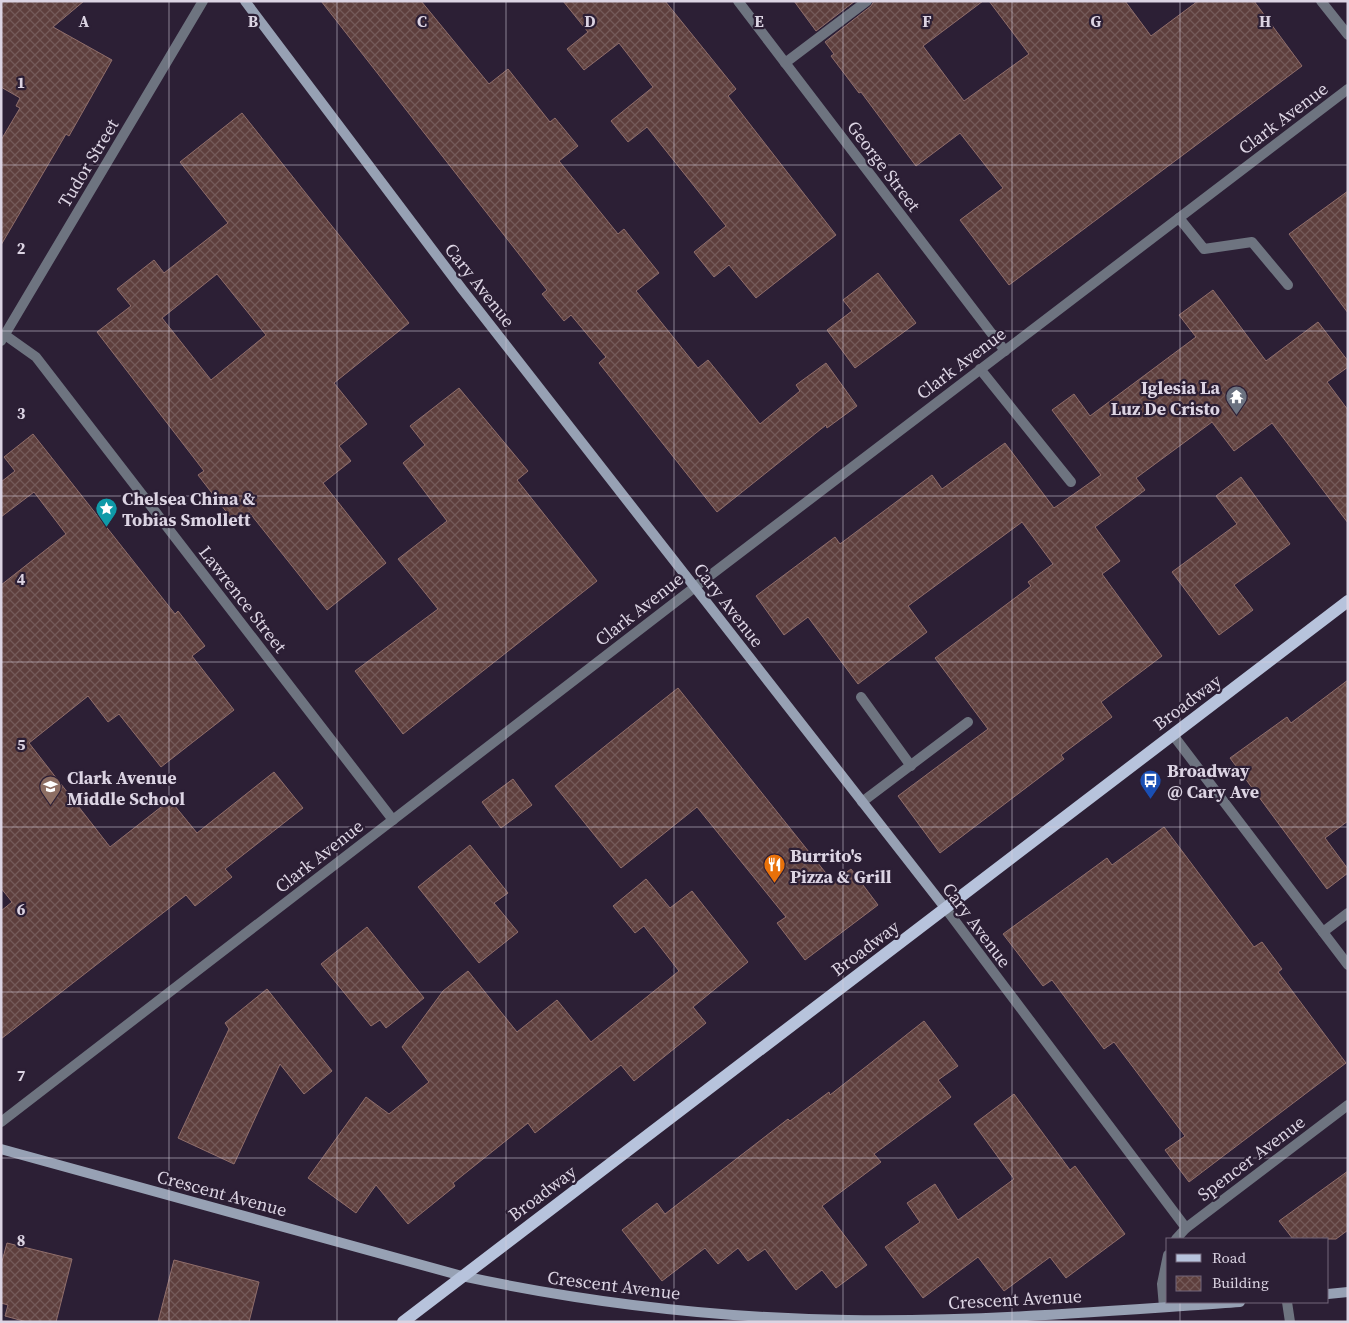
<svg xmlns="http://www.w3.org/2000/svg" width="1349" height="1323" viewBox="0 0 1349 1323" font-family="'Source Serif 4',serif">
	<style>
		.building { fill: url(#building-cross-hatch); stroke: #906e6b; fill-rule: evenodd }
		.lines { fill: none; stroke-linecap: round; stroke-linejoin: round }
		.lane { stroke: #6e7480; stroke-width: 10 }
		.street { stroke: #6e7480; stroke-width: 10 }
		.secondary { stroke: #97a1b4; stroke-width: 10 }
		.primary { stroke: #b7c3dc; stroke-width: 12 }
		.grid { fill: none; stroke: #dcd4e3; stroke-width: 1; stroke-opacity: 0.55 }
		.labels { text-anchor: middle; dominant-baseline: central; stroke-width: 4.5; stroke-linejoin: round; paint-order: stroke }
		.street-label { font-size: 18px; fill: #dcd4e3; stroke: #2c1f35 }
		.poi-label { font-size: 18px; font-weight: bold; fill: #dcd4e3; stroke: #2c1f35; text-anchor: start }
		.grid-label { font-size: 16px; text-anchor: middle; font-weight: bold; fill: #dcd4e3; stroke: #2c1f35; stroke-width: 4.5; stroke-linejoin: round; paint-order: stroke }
	</style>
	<defs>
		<pattern id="building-cross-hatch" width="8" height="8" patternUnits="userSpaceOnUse" patternTransform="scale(1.25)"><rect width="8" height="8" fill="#5e3f3d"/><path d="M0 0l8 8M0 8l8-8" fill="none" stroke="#745a59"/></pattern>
	</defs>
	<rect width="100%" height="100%" fill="#2c1f35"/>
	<g class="building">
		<path d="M 1,1 L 84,1 L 53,27 L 112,60 L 69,136 L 66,134 L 1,245 L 1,140 L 20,108 L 16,106 L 20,98 L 1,87 Z"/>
		<path d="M 321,1 L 421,1 L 489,84 L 508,69 L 550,122 L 555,118 L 578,146 L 559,161 L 618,234 L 624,229 L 659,273 L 636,291 L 698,368 L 708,360 L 760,424 L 800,391 L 796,385 L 826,363 L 857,406 L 827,428 L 826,425 L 717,512 L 599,363 L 606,357 L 571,315 L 564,321 L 542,294 L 547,290 Z"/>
		<path d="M 563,1 L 665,1 L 736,89 L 728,96 L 836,235 L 756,298 L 729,265 L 714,277 L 694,252 L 726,226 L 647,127 L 628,142 L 611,121 L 653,87 L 619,43 L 584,70 L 567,49 L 588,32 Z"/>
		<path d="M 794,1 L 855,1 L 816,31 Z"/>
		<path d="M 874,1 L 983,1 L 923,46 L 964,101 L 1029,54 L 989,1 L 1125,1 L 1151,36 L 1198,1 L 1254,1 L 1302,66 L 1009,285 L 960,220 L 1003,188 L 960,133 L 916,166 L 861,92 L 859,93 L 831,56 L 834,54 L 825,42 L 871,6 Z"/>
		<path d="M 242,113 L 409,323 L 334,383 L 367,424 L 339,446 L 351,461 L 323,483 L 386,563 L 327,610 L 249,512 L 235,523 L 198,475 L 204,471 L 97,332 L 131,306 L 117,289 L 154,260 L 164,273 L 228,223 L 180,162 ZM 217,274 L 266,335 L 211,380 L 162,318 Z"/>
		<path d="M 1348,191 L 1348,313 L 1289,234 Z"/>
		<path d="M 878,273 L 916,323 L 855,368 L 827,330 L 852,311 L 843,300 Z"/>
		<path d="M 1213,290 L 1266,361 L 1318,322 L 1348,361 L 1348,367 L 1327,382 L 1348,410 L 1348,523 L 1272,423 L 1234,451 L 1212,422 L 1136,478 L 1145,490 L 1095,527 L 1120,561 L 1102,574 L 1162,656 L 1101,702 L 1112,717 L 1061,755 L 1064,759 L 940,853 L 898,796 L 988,729 L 935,658 L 1031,586 L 1028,582 L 1053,564 L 1022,522 L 908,606 L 927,632 L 858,684 L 808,617 L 784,635 L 756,596 L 835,537 L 840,544 L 932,475 L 942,489 L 1005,443 L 1054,508 L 1101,475 L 1052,410 L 1074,394 L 1090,416 L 1196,337 L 1179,315 Z"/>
		<path d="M 459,388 L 528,471 L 517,480 L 597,581 L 403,734 L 355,671 L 438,609 L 398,559 L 447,521 L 403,463 L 425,445 L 410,426 Z"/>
		<path d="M 33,434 L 175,614 L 178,611 L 205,646 L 192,656 L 234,710 L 161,767 L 119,714 L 108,722 L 88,696 L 29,743 L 110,847 L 170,800 L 197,833 L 274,772 L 303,808 L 225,869 L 232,877 L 195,906 L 186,895 L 1,1039 L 1,911 L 12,902 L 1,888 L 1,585 L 66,534 L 34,492 L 1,517 L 1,482 L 15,471 L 4,457 Z"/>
		<path d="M 1241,477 L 1290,544 L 1234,585 L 1253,610 L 1219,635 L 1172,572 L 1237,524 L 1216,496 Z"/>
		<path d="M 1348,680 L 1348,821 L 1325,838 L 1348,869 L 1348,873 L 1327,889 L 1230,758 L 1287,717 L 1291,723 Z"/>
		<path d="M 678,688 L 833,882 L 851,869 L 878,905 L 805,960 L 777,923 L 786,917 L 697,807 L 621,868 L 555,786 Z"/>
		<path d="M 513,779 L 532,805 L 501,828 L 482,802 Z"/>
		<path d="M 1164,827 L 1254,947 L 1262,942 L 1282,969 L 1278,972 L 1346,1063 L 1189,1182 L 1165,1150 L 1185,1136 L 1114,1042 L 1104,1049 L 1052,980 L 1043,986 L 1003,934 L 1107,858 L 1112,865 Z"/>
		<path d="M 470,845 L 508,893 L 494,903 L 518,932 L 479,963 L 418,887 Z"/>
		<path d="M 646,879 L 670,908 L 692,891 L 748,962 L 693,1007 L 706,1023 L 634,1081 L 621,1065 L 535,1133 L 528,1123 L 453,1183 L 455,1186 L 408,1224 L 376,1185 L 356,1213 L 308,1178 L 366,1097 L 389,1114 L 429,1082 L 402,1047 L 443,991 L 468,971 L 517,1032 L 557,1000 L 591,1042 L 679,971 L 644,926 L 635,933 L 613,906 Z"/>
		<path d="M 367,927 L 424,998 L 386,1028 L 380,1020 L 371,1026 L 321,964 Z"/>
		<path d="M 267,989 L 332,1071 L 304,1094 L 280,1064 L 234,1164 L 178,1138 L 229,1029 L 225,1023 Z"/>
		<path d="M 924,1021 L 958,1066 L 938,1080 L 951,1097 L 874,1154 L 881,1162 L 822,1206 L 867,1265 L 836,1288 L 822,1270 L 796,1290 L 765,1249 L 748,1261 L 738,1248 L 718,1264 L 705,1248 L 662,1281 L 622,1230 L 657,1203 L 665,1214 L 788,1119 L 790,1121 L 829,1092 L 830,1095 Z"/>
		<path d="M 1014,1094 L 1070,1170 L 1075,1166 L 1125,1234 L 1066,1278 L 1050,1257 L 1004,1291 L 978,1257 L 923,1298 L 885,1247 L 920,1222 L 907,1203 L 935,1184 L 958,1220 L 1014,1179 L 974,1124 Z"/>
		<path d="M 1348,1171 L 1348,1230 L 1336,1239 L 1293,1239 L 1279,1221 Z"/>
		<path d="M 7,1243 L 72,1259 L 56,1322 L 27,1322 L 5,1316 L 8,1305 L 1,1303 L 1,1265 Z"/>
		<path d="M 174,1260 L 259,1282 L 249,1322 L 158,1322 Z"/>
	</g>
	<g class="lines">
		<g class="lane">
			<path d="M 1179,218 L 1204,249 L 1252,242 L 1288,285"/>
			<path d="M 980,369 L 1071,482"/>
			<path d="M 861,697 L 911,766"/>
			<path d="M 1173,735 L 1348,965"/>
			<path d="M 862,802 L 968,722"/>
			<path d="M 1323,932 L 1348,913"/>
			<path d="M 1287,1302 L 1290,1322"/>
		</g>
		<g class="street">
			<path d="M 738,1 L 1005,351"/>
			<path d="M 1321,1 L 1348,35"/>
			<path d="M 785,63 L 867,1"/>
			<path d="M 5,335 L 36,357 L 393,820"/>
			<path d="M 1,341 L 203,1"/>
			<path d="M 946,909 L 1186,1228"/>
			<path d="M 1,1122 L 695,587 L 1348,89"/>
			<path d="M 1176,1239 L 1186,1228 L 1348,1105"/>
			<path d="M 1164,1307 L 1162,1284 L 1168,1255"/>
		</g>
		<g class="secondary">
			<path d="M 245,1 L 462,289 L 946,909"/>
			<path d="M 1,1149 L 462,1276 C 588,1303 718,1318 848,1320 C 979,1322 1110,1311 1240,1302"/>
			<path d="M 1328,1294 L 1348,1292"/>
		</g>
		<path class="primary" d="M 403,1322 L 1348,601"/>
	</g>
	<path class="grid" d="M 169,1 L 169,1322M 337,1 L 337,1322M 506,1 L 506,1322M 674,1 L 674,1322M 843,1 L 843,1322M 1012,1 L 1012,1322M 1180,1 L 1180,1239M 1,165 L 1348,165M 1,331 L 1348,331M 1,496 L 1348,496M 1,662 L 1348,662M 1,827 L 1348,827M 1,992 L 1348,992M 1,1158 L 1348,1158M 1180,1302 L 1180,1322"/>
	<defs>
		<symbol id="temple-pin" viewBox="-11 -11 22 30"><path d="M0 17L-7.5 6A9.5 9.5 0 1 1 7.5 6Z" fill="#6b7280" stroke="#2c1f35"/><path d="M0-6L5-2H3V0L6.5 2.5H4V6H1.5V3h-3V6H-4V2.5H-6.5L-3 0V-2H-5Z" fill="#fff"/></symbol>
		<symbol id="sight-pin" viewBox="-11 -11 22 30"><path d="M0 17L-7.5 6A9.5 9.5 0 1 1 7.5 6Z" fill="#0f9aa8" stroke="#2c1f35"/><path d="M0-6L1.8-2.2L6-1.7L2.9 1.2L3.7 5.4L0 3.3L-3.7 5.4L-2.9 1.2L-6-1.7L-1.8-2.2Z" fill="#fff"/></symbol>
		<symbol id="bus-pin" viewBox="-11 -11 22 30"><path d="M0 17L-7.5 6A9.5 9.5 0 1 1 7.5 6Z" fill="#1a4fb4" stroke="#2c1f35"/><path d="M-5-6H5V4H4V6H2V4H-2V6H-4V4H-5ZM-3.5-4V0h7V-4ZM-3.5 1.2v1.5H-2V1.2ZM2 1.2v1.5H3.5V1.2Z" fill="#fff"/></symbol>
		<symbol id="school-pin" viewBox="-11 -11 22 30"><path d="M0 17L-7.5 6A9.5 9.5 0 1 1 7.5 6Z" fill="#8d6e63" stroke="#2c1f35"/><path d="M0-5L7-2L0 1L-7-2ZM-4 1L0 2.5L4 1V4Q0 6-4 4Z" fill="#fff"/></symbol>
		<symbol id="restaurant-pin" viewBox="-11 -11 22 30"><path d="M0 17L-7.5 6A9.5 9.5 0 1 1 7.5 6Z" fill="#e8710a" stroke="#2c1f35"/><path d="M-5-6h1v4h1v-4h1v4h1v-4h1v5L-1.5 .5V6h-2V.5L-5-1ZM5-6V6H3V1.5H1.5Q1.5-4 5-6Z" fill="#fff"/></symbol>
	</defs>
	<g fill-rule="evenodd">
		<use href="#temple-pin" x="1224" y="384" width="25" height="34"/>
		<use href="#sight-pin" x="94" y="496" width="25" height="34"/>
		<use href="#bus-pin" x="1138" y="768" width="25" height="34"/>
		<use href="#school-pin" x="38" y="774" width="25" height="34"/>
		<use href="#restaurant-pin" x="762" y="852" width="25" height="34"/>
	</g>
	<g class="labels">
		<g class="street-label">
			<text transform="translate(1283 118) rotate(-37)">Clark Avenue</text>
			<text transform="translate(88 163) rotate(-59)">Tudor Street</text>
			<text transform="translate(884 166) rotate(53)">George Street</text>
			<text transform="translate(480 285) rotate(52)">Cary Avenue</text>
			<text transform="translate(961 363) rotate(-37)">Clark Avenue</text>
			<text transform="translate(243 599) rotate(52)">Lawrence Street</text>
			<text transform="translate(729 605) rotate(52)">Cary Avenue</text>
			<text transform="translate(639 609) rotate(-38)">Clark Avenue</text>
			<text transform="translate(1187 702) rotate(-37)">Broadway</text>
			<text transform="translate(319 856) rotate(-38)">Clark Avenue</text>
			<text transform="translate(977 925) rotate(53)">Cary Avenue</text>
			<text transform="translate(865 948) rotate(-37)">Broadway</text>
			<text transform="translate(1251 1158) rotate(-37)">Spencer Avenue</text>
			<text transform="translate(222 1193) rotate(15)">Crescent Avenue</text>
			<text transform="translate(542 1193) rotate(-37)">Broadway</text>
			<text transform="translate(614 1285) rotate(7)">Crescent Avenue</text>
			<text transform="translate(1015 1299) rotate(-3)">Crescent Avenue</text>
		</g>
		<g class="poi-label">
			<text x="1220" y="387" text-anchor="end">Iglesia La<tspan x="1220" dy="21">Luz De Cristo</tspan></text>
			<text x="122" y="498">Chelsea China &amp;<tspan x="122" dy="21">Tobias Smollett</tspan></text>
			<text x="1167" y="770">Broadway<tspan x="1167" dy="21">@ Cary Ave</tspan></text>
			<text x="67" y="777">Clark Avenue<tspan x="67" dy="21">Middle School</tspan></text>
			<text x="790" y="855">Burrito's<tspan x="790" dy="21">Pizza &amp; Grill</tspan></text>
		</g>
	</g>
	<g class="grid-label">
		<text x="84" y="27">A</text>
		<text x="253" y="27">B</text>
		<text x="422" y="27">C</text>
		<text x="590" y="27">D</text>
		<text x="759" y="27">E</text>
		<text x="927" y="27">F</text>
		<text x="1096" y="27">G</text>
		<text x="1265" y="27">H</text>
		<text x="21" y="88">1</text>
		<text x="21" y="254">2</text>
		<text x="21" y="419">3</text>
		<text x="21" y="585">4</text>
		<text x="21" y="750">5</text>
		<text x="21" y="915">6</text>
		<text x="21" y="1081">7</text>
		<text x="21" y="1246">8</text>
	</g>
	<rect width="1349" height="1323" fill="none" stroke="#dcd4e3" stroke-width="5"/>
	<rect x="1166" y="1238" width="162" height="65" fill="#2c1f35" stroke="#72677b"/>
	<rect x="1176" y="1254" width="25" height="8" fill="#b7c3dc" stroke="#72677b"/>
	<text x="1212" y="1263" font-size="15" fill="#dcd4e3">Road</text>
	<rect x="1176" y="1276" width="25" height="15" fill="url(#building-cross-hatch)" stroke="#72677b"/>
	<text x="1212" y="1288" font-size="15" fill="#dcd4e3">Building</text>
</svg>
